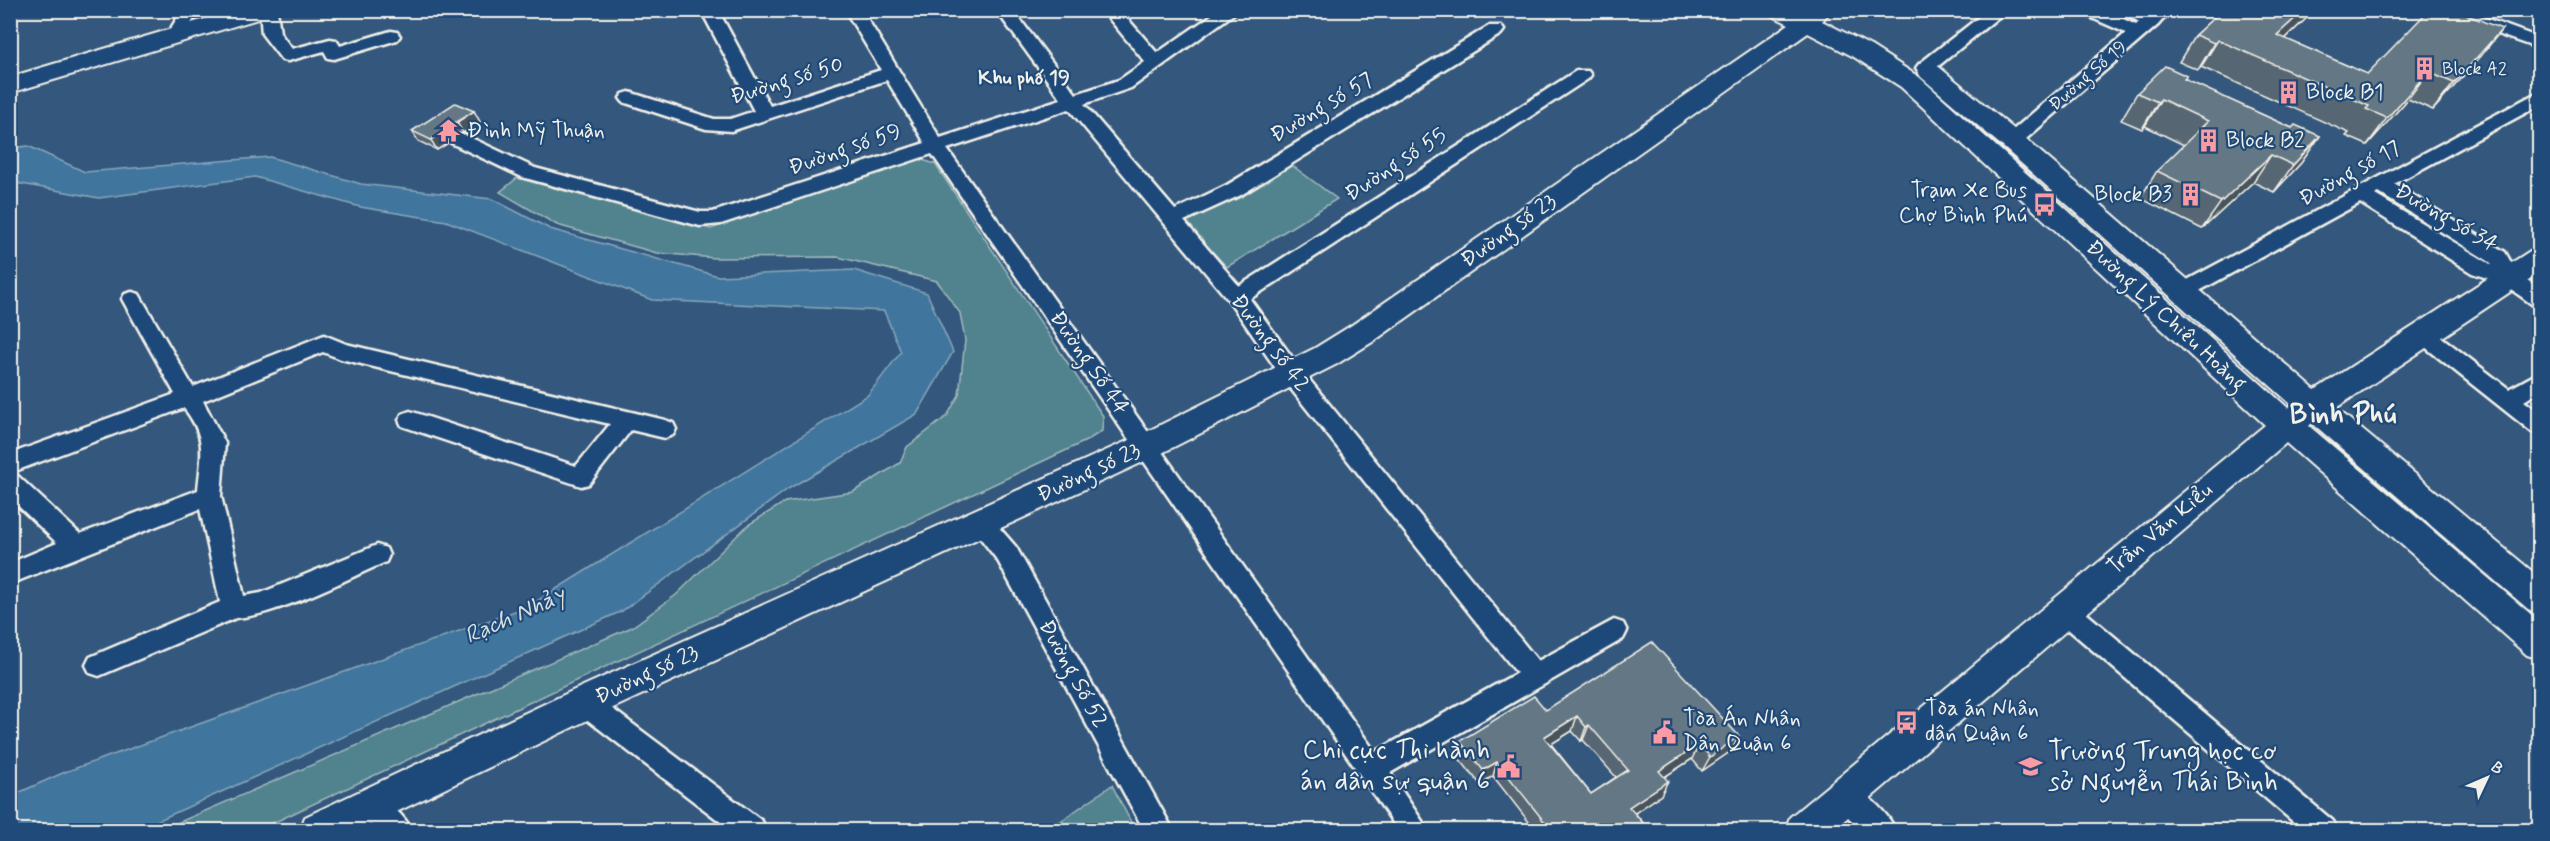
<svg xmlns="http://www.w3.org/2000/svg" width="2550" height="841" viewBox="0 0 2550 841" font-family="Mynerve,sans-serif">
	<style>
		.green { fill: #51838f; stroke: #a2babc; stroke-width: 1.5 }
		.water { fill: #40769d; stroke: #88a7bb; stroke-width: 1.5 }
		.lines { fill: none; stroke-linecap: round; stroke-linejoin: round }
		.street-casing { stroke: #f4f1e8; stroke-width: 5 }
		.secondary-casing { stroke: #f4f1e8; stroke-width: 4 }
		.street { fill: #1f4a7a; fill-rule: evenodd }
		.secondary { fill: #1f4a7a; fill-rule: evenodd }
		.wall { fill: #566672; stroke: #f4f1e8; stroke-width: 1.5; fill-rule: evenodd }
		.shaded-wall { fill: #46535d; stroke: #f4f1e8; stroke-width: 1.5 }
		.building { fill: #647785; stroke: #f4f1e8; stroke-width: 1.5; fill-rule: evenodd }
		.labels { text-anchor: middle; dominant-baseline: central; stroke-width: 4.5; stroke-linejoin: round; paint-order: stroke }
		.far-poi-label { font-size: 18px; fill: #f4f1e8; stroke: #1f4a7a; text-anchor: start }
		.far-street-label { font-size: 18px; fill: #f4f1e8; stroke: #1f4a7a }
		.far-neighbourhood-label { font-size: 20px; font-weight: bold; fill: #f4f1e8; stroke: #1f4a7a }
		.street-label { font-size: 22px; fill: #f4f1e8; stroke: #1f4a7a }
		.poi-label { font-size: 22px; fill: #f4f1e8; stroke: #1f4a7a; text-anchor: start }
		.water-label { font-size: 24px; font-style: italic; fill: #d9dfdd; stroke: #1f4a7a }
		.near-poi-label { font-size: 27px; fill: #f4f1e8; stroke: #1f4a7a; text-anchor: end }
		.district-label { font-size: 28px; font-weight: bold; fill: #f4f1e8; stroke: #1f4a7a }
	</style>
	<rect width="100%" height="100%" fill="#34587d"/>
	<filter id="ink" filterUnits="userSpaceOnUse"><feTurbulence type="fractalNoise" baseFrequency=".0167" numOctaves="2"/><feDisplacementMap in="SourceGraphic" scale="12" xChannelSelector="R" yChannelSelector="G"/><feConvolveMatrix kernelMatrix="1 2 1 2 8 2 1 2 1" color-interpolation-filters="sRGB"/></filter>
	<g filter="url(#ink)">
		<g class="green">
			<path d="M 1278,155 L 1337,199 L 1227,267 L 1176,213 Z"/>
			<path d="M 916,158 L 935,164 L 1103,416 L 1102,431 L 1086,441 L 258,830 L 161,830 L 632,627 L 676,595 L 748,525 L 785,502 L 853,492 L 900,463 L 907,447 L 947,416 L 959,395 L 965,340 L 960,313 L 937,281 L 838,257 L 715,258 L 657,253 L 557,225 L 500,192 L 517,178 L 711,229 Z"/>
			<path d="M 1112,785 L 1135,830 L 1048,830 Z"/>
		</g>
		<path class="water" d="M 28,146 L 85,172 L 270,157 L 361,184 L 492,199 L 550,229 L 718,276 L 854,270 L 927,293 L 953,352 L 917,414 L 788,489 L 622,611 L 137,830 L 11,830 L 11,796 L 65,772 L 529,606 L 868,395 L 901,352 L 884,311 L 652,300 L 446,221 L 360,207 L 255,177 L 99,198 L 11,182 L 11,148 Z"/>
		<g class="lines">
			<defs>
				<g id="street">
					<path d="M 182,10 L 199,10 L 182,39 L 170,39 L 167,35 Z"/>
					<path d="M 260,10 L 277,10 L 280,33 L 292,49 L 330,39 L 336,40 L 340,46 L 391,31 L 397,32 L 400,36 L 397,40 L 334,59 L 328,58 L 324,51 L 288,61 L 282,60 L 262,34 Z"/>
					<path d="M 701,10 L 718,10 L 770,106 L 881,70 L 845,10 L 862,10 L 940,138 L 1061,99 L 996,10 L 1013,10 L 1076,94 L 1119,80 L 1145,62 L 1102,10 L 1120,10 L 1157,53 L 1219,10 L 1239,10 L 1131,88 L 1084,104 L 1175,210 L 1227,185 L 1489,26 L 1501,26 L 1504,30 L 1501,34 L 1241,195 L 1184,221 L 1239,286 L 1576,71 L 1588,71 L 1591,75 L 1588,79 L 1250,299 L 1299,367 L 1538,661 L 1614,620 L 1623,623 L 1627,631 L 1623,639 L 1390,773 L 1428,830 L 1398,830 L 932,154 L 721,224 L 700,226 L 522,177 L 451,143 L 449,139 L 451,135 L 465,135 L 535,168 L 700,212 L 713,212 L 925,143 L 887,80 L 731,131 L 706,129 L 623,102 L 620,98 L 623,94 L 629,92 L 714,119 L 730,119 L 754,111 ZM 1069,109 L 1230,302 L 1283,379 L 1517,673 L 1375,752 L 947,149 Z"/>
					<path d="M 1988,10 L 2007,10 L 1931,72 L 1919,72 L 1916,68 L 1919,64 Z"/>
					<path d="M 2081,10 L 2104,10 L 2136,25 L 2139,22 L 2120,10 L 2143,10 L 2149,13 L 2152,10 L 2171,10 L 2158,25 L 2019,145 L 2005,145 L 2003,141 L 2005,137 L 2126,33 L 2083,14 Z"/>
					<path d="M 2438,10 L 2463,10 L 2540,38 L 2540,49 L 2440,14 Z"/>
					<path d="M 2540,91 L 2540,105 L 2394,184 L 2505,252 L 2517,273 L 2540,289 L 2540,307 L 2533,305 L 2502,283 L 2472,273 L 2360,203 L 2190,296 L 2183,298 L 2176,296 L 2173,291 L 2176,286 ZM 2379,193 L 2490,262 L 2492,265 L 2375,195 Z"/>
					<path d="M 132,292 L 139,294 L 193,387 L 324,335 L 346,344 L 665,420 L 673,423 L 676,429 L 673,435 L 665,438 L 631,430 L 589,484 L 581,486 L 402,426 L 399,420 L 402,414 L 410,411 L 576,466 L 610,424 L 341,359 L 323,352 L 203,401 L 225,443 L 221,496 L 244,596 L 261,593 L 377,545 L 386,548 L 389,555 L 386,562 C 344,580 279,615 236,618 L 99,676 L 90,673 L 86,665 L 90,657 L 220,602 L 200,509 L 10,584 L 10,563 L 57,543 L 10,498 L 10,474 L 18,476 L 80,534 L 198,490 C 201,455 208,439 184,408 L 10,473 L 10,454 L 175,394 L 122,299 L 125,294 Z"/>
					<path d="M 2423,326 L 2431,329 L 2509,389 L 2540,372 L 2540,391 L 2524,401 L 2540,413 L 2540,435 L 2532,432 L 2415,339 L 2412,334 L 2415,329 Z"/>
					<path d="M 981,513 L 989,516 L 1016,547 L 1173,830 L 1144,830 L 998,561 L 969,523 L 973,516 Z"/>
					<path d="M 2064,599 L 2073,602 L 2333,821 L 2337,830 L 2303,830 L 2055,618 L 2051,610 L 2055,602 Z"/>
					<path d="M 585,691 L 594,695 L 762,821 L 766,830 L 731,830 L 576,711 L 572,703 L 576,695 Z"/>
					<path d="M 1845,783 C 1863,790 1889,813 1895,830 L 1862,830 L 1835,805 L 1831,796 L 1835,787 Z"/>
					<path d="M 370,794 C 386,800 405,815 411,830 L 377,830 L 360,816 L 356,807 L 360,798 Z"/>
				</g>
				<g id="secondary">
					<path d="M 235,10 L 275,10 L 271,15 L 10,93 L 10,77 Z"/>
					<path d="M 1767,10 L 1799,10 L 1804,13 L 1806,10 L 1832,10 L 1822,21 L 1871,46 L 1919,77 L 2288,408 L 2292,405 L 2003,147 L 1921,77 L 1918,72 L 1921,67 L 1930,64 L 1939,67 L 2021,135 L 2315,390 L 2530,251 L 2540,248 L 2540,272 L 2336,408 L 2540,578 L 2540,614 L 2528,609 L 2312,423 L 2309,426 L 2540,622 L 2540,659 L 2527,655 L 2286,443 L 1833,830 L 1785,830 L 1790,817 L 2265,425 L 1901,87 L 1854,57 L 1808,33 L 1374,341 L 1337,364 L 1158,455 L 598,715 L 359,830 L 300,830 L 305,817 L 572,691 L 1136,437 L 1315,348 L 1352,325 L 1789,24 L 1771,15 Z"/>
				</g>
			</defs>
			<use href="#street" class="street-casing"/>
			<use href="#secondary" class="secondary-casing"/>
			<use href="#street" class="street"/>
			<use href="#secondary" class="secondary"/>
		</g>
		<g class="wall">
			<path d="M 2222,10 L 2315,10 L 2285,39 L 2367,74 L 2502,29 L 2481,56 L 2433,110 L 2408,99 L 2367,145 L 2346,136 L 2349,133 L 2201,67 L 2198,70 L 2179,62 L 2195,35 Z"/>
			<path d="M 2187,76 L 2185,80 L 2292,128 L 2320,136 L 2301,163 L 2274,192 L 2253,182 L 2202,229 L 2140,198 L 2157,171 L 2184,145 L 2145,126 L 2142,129 L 2121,120 L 2137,93 Z"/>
			<path d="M 474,111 L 480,122 L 463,133 L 449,134 L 448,143 L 437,150 L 418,141 L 412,131 Z"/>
			<path d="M 1546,710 L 1731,751 L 1702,771 L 1692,759 L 1664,777 L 1661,795 L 1635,813 L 1650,831 L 1536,831 L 1493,776 L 1480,784 L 1457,756 L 1460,741 ZM 1572,731 L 1581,741 L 1583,740 L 1616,777 L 1591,794 L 1551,744 Z"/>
		</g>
		<g class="shaded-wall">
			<path d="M 2304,10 L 2315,10 L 2263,60 L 2277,35 Z"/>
			<path d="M 2502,29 L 2481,56 L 2433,110 L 2454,83 Z"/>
			<path d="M 2218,40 L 2201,67 L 2198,70 L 2214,43 Z"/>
			<path d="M 2428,72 L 2408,99 L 2367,145 L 2387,118 Z"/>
			<path d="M 2161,99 L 2145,126 L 2142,129 L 2158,102 Z"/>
			<path d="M 474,111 L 480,122 L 463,133 L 457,122 Z"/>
			<path d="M 443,124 L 449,134 L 448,143 L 437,150 L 431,140 Z"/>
			<path d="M 2320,136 L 2301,163 L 2274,192 L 2293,165 Z"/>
			<path d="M 2271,155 L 2253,182 L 2202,229 L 2221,202 Z"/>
			<path d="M 1577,716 L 1572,731 L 1540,751 L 1544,737 Z"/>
			<path d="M 1589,725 L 1583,740 L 1581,741 L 1586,727 Z"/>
			<path d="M 1739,736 L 1731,751 L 1702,771 L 1710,757 Z"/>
			<path d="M 1699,744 L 1692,759 L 1652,785 L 1659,771 Z"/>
			<path d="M 1497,762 L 1493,776 L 1480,784 L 1483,770 Z"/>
			<path d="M 1668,781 L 1661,795 L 1623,821 L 1629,807 Z"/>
		</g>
		<g class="building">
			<path d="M 2222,10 L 2304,10 L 2277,35 L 2367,74 L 2429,10 L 2455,10 L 2502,29 L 2454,83 L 2428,72 L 2387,118 L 2366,109 L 2369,106 L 2218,40 L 2214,43 L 2195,35 Z"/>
			<path d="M 2165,66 L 2187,76 L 2184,79 L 2292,128 L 2295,125 L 2320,136 L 2293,165 L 2271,155 L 2221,202 L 2157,171 L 2208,121 L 2161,99 L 2158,102 L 2137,93 Z"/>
			<path d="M 455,103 L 474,111 L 457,122 L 443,124 L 442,132 L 431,140 L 412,131 Z"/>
			<path d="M 1652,642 L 1739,736 L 1710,757 L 1699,744 L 1659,771 L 1668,781 L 1629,807 L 1650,831 L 1538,831 L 1547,825 L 1497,762 L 1483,770 L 1460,741 L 1534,696 L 1546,710 ZM 1577,716 L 1586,727 L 1589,725 L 1628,770 L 1591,794 L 1544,737 Z"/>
		</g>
	</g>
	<defs>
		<symbol id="building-bare" viewBox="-9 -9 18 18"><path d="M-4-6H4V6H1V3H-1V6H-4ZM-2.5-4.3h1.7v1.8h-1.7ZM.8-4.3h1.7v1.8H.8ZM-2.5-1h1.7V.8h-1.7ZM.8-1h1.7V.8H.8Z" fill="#ff9aa2" stroke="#1f4a7a" stroke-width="2.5" paint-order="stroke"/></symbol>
		<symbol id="temple-bare" viewBox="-9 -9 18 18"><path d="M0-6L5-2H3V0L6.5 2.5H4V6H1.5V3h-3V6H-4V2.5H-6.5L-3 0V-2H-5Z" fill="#ff9aa2" stroke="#1f4a7a" stroke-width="2.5" paint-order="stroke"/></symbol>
		<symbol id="bus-bare" viewBox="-9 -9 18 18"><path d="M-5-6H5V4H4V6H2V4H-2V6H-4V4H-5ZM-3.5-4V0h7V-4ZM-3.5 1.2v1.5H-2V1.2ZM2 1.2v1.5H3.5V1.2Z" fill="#ff9aa2" stroke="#1f4a7a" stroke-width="2.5" paint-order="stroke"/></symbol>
		<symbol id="civic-bare" viewBox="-9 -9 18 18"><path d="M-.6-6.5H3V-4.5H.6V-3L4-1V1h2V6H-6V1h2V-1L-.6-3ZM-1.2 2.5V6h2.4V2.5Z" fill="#ff9aa2" stroke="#1f4a7a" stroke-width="2.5" paint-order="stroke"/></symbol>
		<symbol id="school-bare" viewBox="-9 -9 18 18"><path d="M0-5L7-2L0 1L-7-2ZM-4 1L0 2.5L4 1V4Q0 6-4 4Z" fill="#ff9aa2" stroke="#1f4a7a" stroke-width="2.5" paint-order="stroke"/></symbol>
	</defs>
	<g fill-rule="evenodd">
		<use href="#building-bare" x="2408" y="52" width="33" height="33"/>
		<use href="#building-bare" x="2272" y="76" width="33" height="33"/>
		<use href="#temple-bare" x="432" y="114" width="33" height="33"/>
		<use href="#building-bare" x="2192" y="124" width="33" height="33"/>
		<use href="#building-bare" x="2174" y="178" width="33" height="33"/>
		<use href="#bus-bare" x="2028" y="188" width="33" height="33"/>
		<use href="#bus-bare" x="1890" y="706" width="33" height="33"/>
		<use href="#civic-bare" x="1648" y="716" width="33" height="33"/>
		<use href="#civic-bare" x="1492" y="750" width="33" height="33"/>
		<use href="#school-bare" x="2014" y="750" width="33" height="33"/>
	</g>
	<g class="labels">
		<g class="far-poi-label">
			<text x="2442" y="69">Block A2</text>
		</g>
		<g class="far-street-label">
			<text transform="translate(2088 76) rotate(-41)">Đường Số 19</text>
		</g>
		<g class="far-neighbourhood-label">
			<text x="1024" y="78">Khu phố 19</text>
		</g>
		<g class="street-label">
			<text transform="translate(787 81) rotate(-17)">Đường số 50</text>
			<text transform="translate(1322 108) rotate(-31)">Đường số 57</text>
			<text transform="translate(845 150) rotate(-19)">Đường số 59</text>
			<text transform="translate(1396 165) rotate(-33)">Đường số 55</text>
			<text transform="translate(2350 174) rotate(-29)">Đường số 17</text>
			<text transform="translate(2446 218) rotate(30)">Đường số 34</text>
			<text transform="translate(1509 231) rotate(-35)">Đường số 23</text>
			<text transform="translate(2166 316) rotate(43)">Đường Lý Chiêu Hoàng</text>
			<text transform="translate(1270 343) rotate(53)">Đường số 42</text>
			<text transform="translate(1089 363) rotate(55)">Đường Số 44</text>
			<text transform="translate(1089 473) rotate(-25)">Đường số 23</text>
			<text transform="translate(2160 529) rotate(-40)">Trần Văn Kiểu</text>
			<text transform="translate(1073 674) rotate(61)">Đường Số 52</text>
			<text transform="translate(647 675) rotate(-25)">Đường số 23</text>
		</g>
		<g class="poi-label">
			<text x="2306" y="93">Block B1</text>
			<text x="467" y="131">Đình Mỹ Thuận</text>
			<text x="2226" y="141">Block B2</text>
			<text x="2027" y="191" text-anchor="end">Trạm Xe Bus<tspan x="2027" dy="25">Chợ Bình Phú</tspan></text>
			<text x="2172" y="195" text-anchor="end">Block B3</text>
			<text x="1925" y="709">Tòa án Nhân<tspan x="1925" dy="25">dân Quận 6</tspan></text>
			<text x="1683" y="719">Tòa Án Nhân<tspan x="1683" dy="25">Dân Quận 6</tspan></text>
		</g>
		<g class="water-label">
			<text transform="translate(515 616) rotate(-24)">Rạch Nhảy</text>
		</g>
		<g class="near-poi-label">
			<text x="1490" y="750">Chi cục Thi hành<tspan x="1490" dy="31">án dân sự quận 6</tspan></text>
			<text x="2048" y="751" text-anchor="start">Trường Trung học cơ<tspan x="2048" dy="31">sở Nguyễn Thái Bình</tspan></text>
		</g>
		<g class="district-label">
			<text x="2343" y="415">Bình Phú</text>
		</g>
	</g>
	<rect width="2550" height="841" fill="none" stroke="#1f4a7a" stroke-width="36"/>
	<rect x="18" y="18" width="2514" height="805" fill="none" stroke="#f4f1e8" stroke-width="2" filter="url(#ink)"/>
	<g transform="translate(2487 778) rotate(46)" stroke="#1f4a7a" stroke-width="4.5" paint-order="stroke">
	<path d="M0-4.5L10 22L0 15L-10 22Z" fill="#f4f1e8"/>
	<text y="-9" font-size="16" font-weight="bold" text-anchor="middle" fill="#f4f1e8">B</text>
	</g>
</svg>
